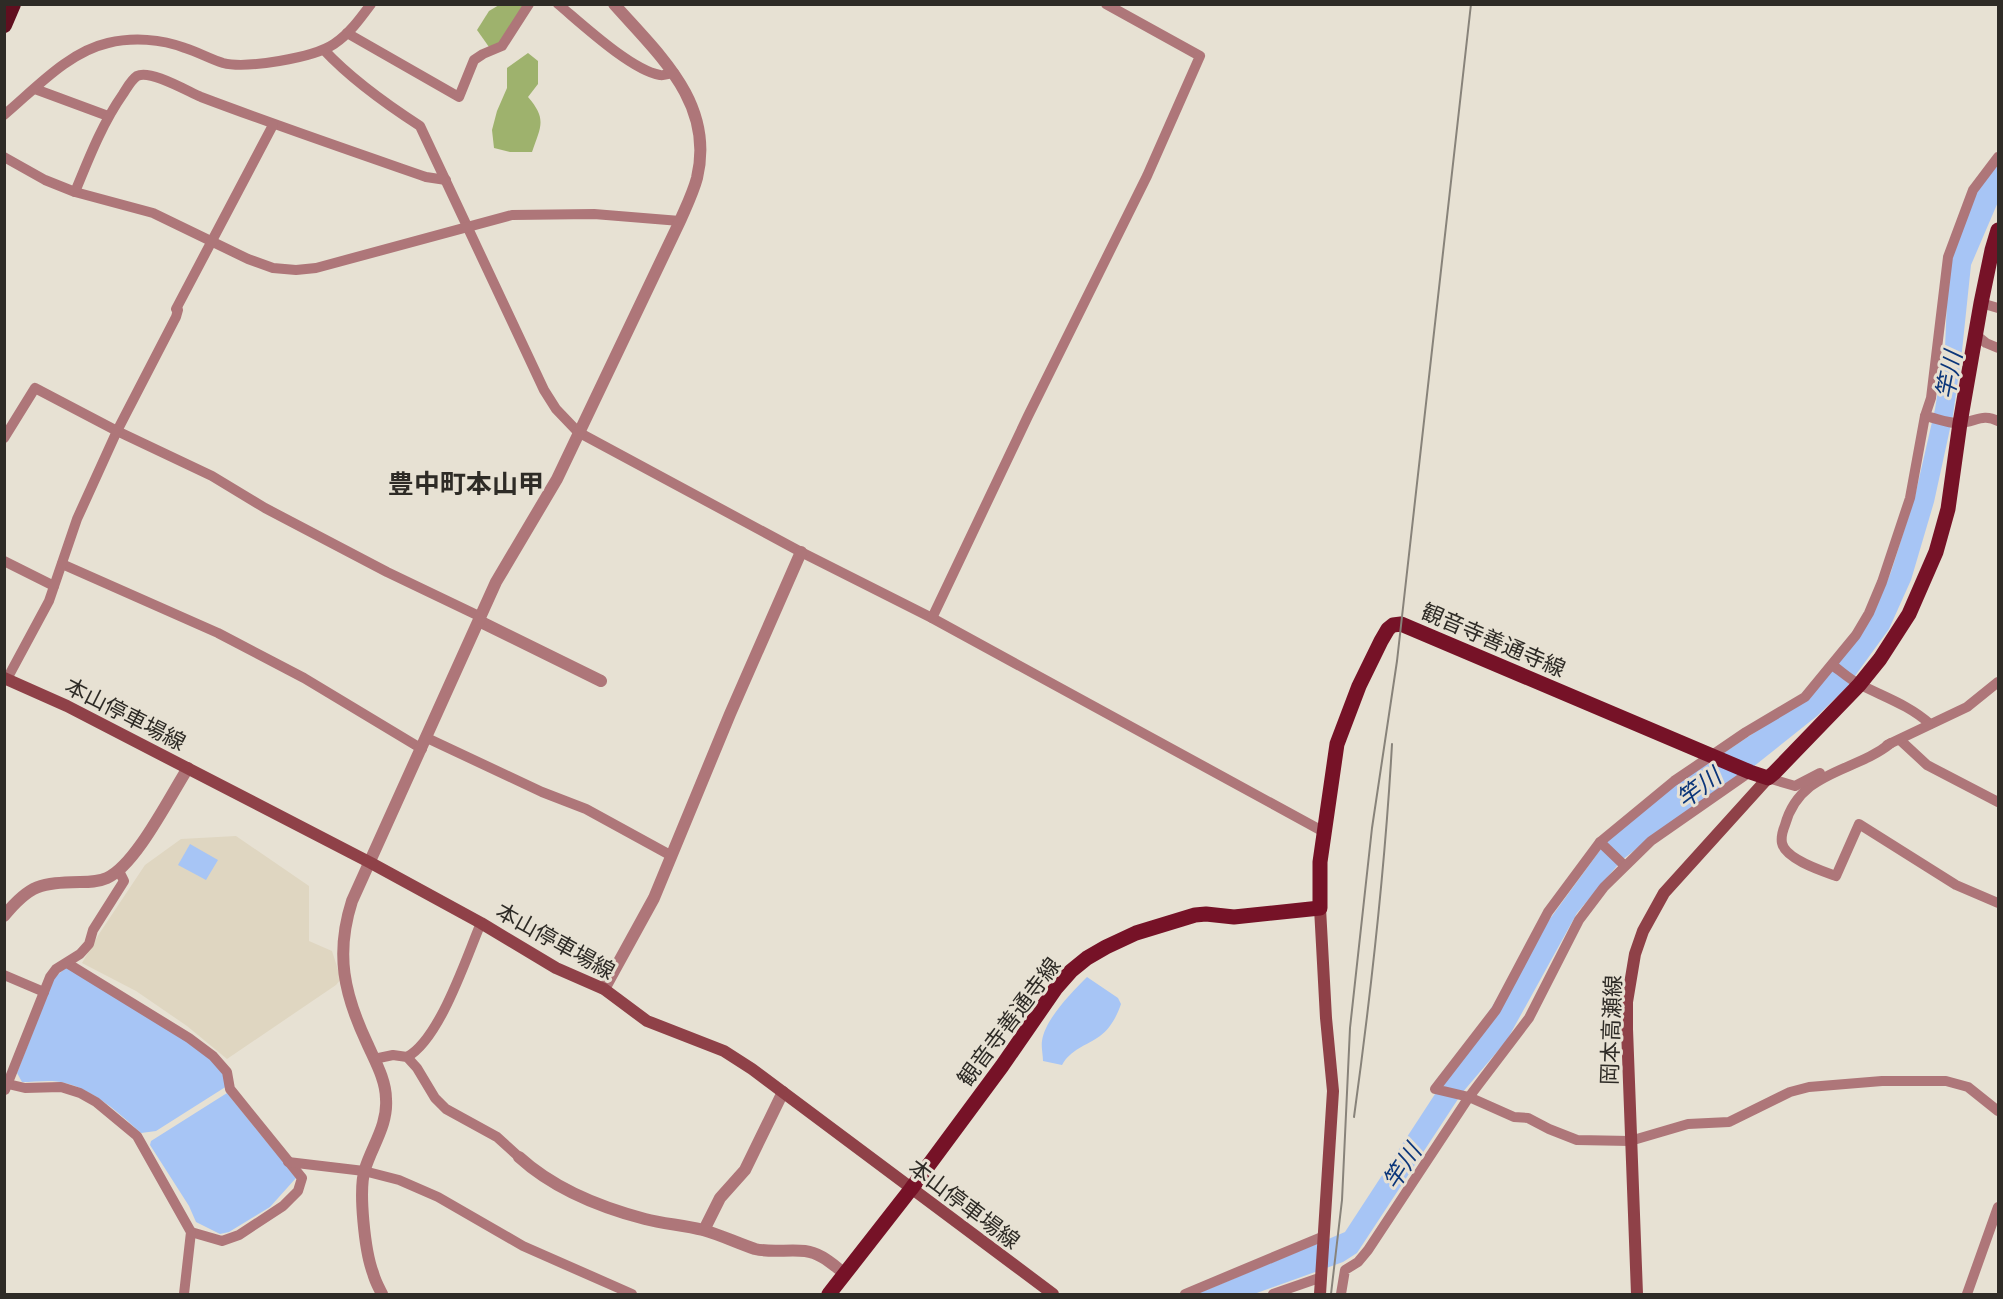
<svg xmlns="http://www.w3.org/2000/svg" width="2003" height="1299" viewBox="0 0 2003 1299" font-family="'Exo 2','Noto Sans JP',sans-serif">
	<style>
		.built { fill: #dfd6c1 }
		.forest { fill: #9eb26d }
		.water { fill: #a7c5f5 }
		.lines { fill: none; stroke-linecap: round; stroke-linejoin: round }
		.minor { stroke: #ae7679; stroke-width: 10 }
		.tertiary { stroke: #ae7679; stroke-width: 12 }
		.secondary { stroke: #8f4148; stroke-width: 12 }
		.primary { stroke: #761227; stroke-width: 15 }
		.trunk { stroke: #600f1f; stroke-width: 16 }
		.rail { stroke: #88837a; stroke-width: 2 }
		.labels { text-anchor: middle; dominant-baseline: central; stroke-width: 6; stroke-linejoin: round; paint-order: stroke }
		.street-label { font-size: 22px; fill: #2e2b26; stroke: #e7e1d3 }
		.water-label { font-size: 24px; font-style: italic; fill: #0b367a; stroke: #e7e1d3 }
		.quarter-label { font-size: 26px; font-weight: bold; fill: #2e2b26; stroke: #e7e1d3 }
	</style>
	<rect width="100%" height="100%" fill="#e7e1d3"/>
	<path class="built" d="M 236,836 L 309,886 L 309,941 L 332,951 L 341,979 L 336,985 L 227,1059 L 187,1026 L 136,991 L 82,963 L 99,934 L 145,865 L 181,839 Z"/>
	<g class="forest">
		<path d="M 499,5 L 525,5 L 502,43 L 489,47 L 477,30 L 489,11 Z"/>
		<path d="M 528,53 L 538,61 L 538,84 L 528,97 C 547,119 541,126 532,152 L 510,152 L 494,148 L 492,130 L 497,111 L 507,88 L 507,68 Z"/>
	</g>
	<g class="water">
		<path d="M 1998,161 L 1998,202 L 1971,265 L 1962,351 L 1953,415 L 1934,502 L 1911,580 L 1889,629 L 1847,687 L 1817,716 L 1753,767 L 1668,824 L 1622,860 L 1577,913 L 1507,1040 L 1462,1093 L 1357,1253 L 1343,1262 L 1254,1294 L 1197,1294 L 1345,1232 L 1544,927 L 1606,842 L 1663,793 L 1804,700 L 1873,614 L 1891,572 L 1915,496 L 1935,409 L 1945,348 L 1948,277 L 1953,253 L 1974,195 Z"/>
		<path d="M 190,844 L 218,860 L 206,880 L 178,865 Z"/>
		<path d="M 67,967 L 194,1046 L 215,1062 L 224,1074 L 227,1086 L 156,1131 L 141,1133 C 119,1113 94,1090 65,1083 C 52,1079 35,1082 22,1082 L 17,1073 L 54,978 Z"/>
		<path d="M 1087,977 L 1118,998 L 1121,1004 C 1117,1016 1110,1029 1100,1036 C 1086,1046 1071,1049 1062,1065 L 1043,1061 C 1043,1055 1041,1047 1042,1041 C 1045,1019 1072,992 1087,977 Z"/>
		<path d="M 227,1093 L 296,1178 L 270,1207 L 229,1232 L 220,1234 L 196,1222 L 189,1206 L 150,1145 L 151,1141 Z"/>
	</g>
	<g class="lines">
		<g class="minor">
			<path d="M 558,4 C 582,24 631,70 660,75 C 664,76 669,73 674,73"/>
			<path d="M 347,33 L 459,97 L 474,60 L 483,54 L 502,46 L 529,4"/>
			<path d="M 324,50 C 352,80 386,104 420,126 L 544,390 L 556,409 L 578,432 L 801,552 L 932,618 L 1324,832"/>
			<path d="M 35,89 L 108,116"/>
			<path d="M 4,115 C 35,89 68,52 108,43 C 133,37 161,39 185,48 C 198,52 210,59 223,63 C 246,69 313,58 334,44 C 349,34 360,19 371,4"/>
			<path d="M 4,157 L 45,180 L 75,192 L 153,213 L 248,259 L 273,268 L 296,270 L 316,268 L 512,215 L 594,214 L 680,221"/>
			<path d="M 1998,157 L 1973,190 L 1948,257 L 1931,398 L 1925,416 L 1910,498 L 1882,582 L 1869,613 L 1856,635 L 1805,697 L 1746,732 L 1674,781 L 1600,842 L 1548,912 L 1496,1010 L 1435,1089 L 1469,1097 L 1514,1117 L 1528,1118 L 1549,1129 L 1577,1140 L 1630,1141 L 1688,1124 L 1729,1122 L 1790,1092 L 1809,1087 L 1882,1081 L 1946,1081 L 1968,1087 L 1998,1111"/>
			<path d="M 75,192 C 89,158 102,124 123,94 C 127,88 131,80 137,76 C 150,69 187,91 201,97 C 275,125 351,151 426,177 L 446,180"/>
			<path d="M 1981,303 L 1998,308"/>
			<path d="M 176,309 L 273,125"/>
			<path d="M 1976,335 L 1986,343 L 1998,348"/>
			<path d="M 1925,416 C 1936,418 1949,424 1960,423 C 1975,422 1983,413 1998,421"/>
			<path d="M 4,438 L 35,388 L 117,431 L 212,476 L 265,508 L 387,572 L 481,617"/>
			<path d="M 4,561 L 54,586"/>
			<path d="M 62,564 L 218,633 L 304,678 L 422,749"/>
			<path d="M 932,618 L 1028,416 L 1147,176 L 1200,56 L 1106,4"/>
			<path d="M 1832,665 C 1841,671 1849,679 1859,684 C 1884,697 1909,705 1930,724"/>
			<path d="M 7,679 L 49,601 L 77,519 L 117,431 L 176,317 L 178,310"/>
			<path d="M 427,738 L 542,792 L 586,809 L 670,855"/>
			<path d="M 1900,740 L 1927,765 L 1998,802"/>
			<path d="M 1891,743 C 1854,773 1800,770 1785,825 C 1783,830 1781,838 1782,843 C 1785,859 1822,871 1836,876 L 1859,824 L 1956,885 L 1998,903"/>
			<path d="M 1887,745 L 1967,707 L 1998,682"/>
			<path d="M 1768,778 L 1795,786 L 1820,773"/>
			<path d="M 1600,842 L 1624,865"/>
			<path d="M 67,963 L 189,1038 L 213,1056 L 227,1072 L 230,1089 L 302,1178 L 298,1191 L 283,1206 L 239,1235 L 222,1241 L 191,1232"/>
			<path d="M 4,975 L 44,992"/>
			<path d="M 407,1057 C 440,1039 466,958 481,923"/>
			<path d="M 374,1059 L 393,1055 L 407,1057 L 417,1068 L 435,1098 L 446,1109 L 497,1137 L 519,1157"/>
			<path d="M 8,1084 L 25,1088 L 61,1087 L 80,1093 L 96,1102 L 137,1136 L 191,1232 L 184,1294"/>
			<path d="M 5,1090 L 50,977 L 56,969 L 80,954 L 89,944 L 93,930 L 124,881 L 119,871"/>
			<path d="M 288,1162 L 364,1171 L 399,1180 L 438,1197 L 523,1246 L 632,1294"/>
			<path d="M 1185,1294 L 1324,1236"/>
			<path d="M 1273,1294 L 1322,1277"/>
			<path d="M 1341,1294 L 1345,1270 L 1358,1262 L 1368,1250 L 1469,1097 L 1529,1018 L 1579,920 L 1604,887 L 1651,841 L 1750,772"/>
			<path d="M 1967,1294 L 1998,1207"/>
		</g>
		<g class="tertiary">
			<path d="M 479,621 L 601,681"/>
			<path d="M 4,916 C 30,884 41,883 80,882 C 89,882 98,882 107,878 C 136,865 170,796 188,768"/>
			<path d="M 604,989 L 654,898 L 730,714 L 801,552"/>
			<path d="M 519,1157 C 554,1189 599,1207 645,1219 C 664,1224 684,1225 703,1230 C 721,1235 737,1243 755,1249 C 772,1253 788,1249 805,1251 C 821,1253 832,1264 844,1273"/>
			<path d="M 704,1230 L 720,1198 L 745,1170 L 783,1092"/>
			<path d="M 382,1294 C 379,1288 375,1281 373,1273 C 365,1252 358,1190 365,1169 C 372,1146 388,1125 386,1099 C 386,1080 375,1061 367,1043 C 344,994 335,954 352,901 L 496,582 L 557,479 L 680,221 C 686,207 693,193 697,178 C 715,103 659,55 614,4"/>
		</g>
		<g class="secondary">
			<path d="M 4,678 L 67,706 L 371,863 L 481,923 L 556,968 L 604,989 L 647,1021 L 724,1051 L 752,1069 L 1053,1294"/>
			<path d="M 1320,1294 L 1333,1091 L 1326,1018 L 1320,908"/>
			<path d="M 1637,1294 L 1627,1029 L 1627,1002 L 1635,954 L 1643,931 L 1664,893 L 1768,778"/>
		</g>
		<path class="primary" d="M 829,1294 L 911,1189 L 1002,1066 L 1056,988 L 1071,971 L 1087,958 L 1106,947 L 1136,933 L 1195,915 L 1206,914 L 1234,917 L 1320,908 L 1320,862 L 1337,744 L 1359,686 L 1381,641 L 1388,629 L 1393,625 L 1401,624 L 1750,772 L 1768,778 L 1774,773 L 1859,685 L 1880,659 L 1909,614 L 1936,552 L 1948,509 L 1960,423 L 1981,303 L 1992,250 L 1998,230"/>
		<path class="trunk" d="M 4,25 L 13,4"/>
		<g class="rail">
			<path d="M 1354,1117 C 1371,993 1385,869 1392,744"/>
			<path d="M 1331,1294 L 1342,1200 L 1350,1028 L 1372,828 L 1397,661 L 1471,4"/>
		</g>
	</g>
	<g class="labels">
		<g class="street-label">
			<text transform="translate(1494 639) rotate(23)">観音寺善通寺線</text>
			<text transform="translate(126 713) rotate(27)">本山停車場線</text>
			<text transform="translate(556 940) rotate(29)">本山停車場線</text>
			<text transform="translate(1008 1021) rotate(-53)">観音寺善通寺線</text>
			<text transform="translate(1610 1030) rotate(-88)">岡本高瀬線</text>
			<text transform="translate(965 1203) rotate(37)">本山停車場線</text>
		</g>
		<g class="water-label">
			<text transform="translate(1948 375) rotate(-79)">竿川</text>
			<text transform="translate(1698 787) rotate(-37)">竿川</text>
			<text transform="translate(1401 1166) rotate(-57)">竿川</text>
		</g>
		<g class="quarter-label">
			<text x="466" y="482">豊中町本山甲</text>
		</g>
	</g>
	<rect width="2003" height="1299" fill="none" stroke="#2e2b26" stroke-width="12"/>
</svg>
